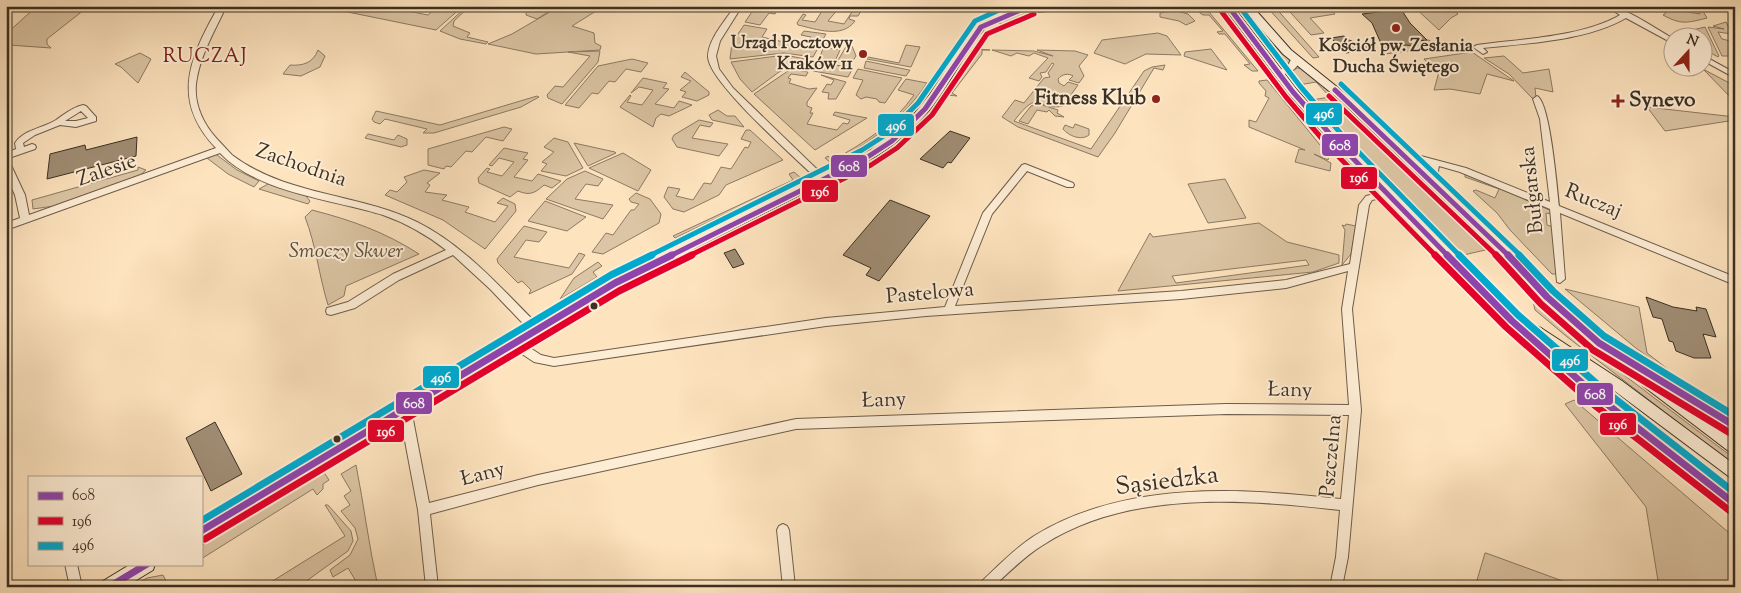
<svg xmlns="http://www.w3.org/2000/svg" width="1741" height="593" viewBox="0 0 1741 593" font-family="'Sorts Mill Goudy',serif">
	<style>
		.green { fill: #dcc5a4; stroke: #8c7a64; fill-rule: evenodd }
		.building { fill: #a08d74; stroke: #3b3023 }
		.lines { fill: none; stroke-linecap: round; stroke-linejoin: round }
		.street-casing { stroke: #6c5d4a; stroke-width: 2 }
		.secondary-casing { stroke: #3b3023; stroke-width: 2 }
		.street { fill: #feedd5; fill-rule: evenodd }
		.secondary { fill: #feedd5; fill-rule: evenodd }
		.bus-1-far1-casing { stroke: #feedd5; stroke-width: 8 }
		.bus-1-casing { stroke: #feedd5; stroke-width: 11 }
		.bus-2-far1-casing { stroke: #feedd5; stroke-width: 8 }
		.bus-2-casing { stroke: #feedd5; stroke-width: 11 }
		.bus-3-far1-casing { stroke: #feedd5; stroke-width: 8 }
		.bus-3-casing { stroke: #feedd5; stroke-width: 11 }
		.bus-1-far1 { stroke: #8e44ad; stroke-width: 5 }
		.bus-1 { stroke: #8e44ad; stroke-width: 7 }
		.bus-2-far1 { stroke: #e4002b; stroke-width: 5 }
		.bus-2 { stroke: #e4002b; stroke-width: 7 }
		.bus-3-far1 { stroke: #00a9ce; stroke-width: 5 }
		.bus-3 { stroke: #00a9ce; stroke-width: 7 }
		.poi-dot { fill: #8f2418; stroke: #feedd5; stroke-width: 2 }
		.bus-dot { fill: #3b3023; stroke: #feedd5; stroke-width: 2 }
		.labels { text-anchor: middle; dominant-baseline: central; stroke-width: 4; stroke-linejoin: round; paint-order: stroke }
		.far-poi-label { font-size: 18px; font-weight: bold; fill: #3b3023; stroke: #feedd5; text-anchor: end }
		.far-quarter-label { font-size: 20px; letter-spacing: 1px; fill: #7a1f14; stroke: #feedd5 }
		.poi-label { font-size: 21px; font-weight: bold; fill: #3b3023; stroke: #feedd5; text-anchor: end }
		.street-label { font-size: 21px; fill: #3b3023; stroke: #feedd5 }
		.park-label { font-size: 21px; font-style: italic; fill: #5b4e3d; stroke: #feedd5 }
		.near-street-label { font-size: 25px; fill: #3b3023; stroke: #feedd5 }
		.line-badge { stroke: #feedd5; stroke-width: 2 }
		.badge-label { font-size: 14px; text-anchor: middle; font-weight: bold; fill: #fff }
	</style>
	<rect width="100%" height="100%" fill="#fde3be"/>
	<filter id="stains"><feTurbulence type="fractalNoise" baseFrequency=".004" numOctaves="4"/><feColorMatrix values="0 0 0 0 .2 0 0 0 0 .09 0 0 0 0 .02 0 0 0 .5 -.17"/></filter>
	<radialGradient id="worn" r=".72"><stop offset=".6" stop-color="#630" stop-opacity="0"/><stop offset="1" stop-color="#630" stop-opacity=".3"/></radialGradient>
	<g class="green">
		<path d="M 37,6 L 89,6 L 47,39 L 47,44 L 51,48 L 9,45 L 6,42 L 6,34 Z"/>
		<path d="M 331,6 L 382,6 L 428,15 L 434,10 L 448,11 L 453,6 L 463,6 L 436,30 L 328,8 Z"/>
		<path d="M 467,6 L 470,6 L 454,21 L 453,26 L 470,33 L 467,37 L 488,42 L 486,44 L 460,39 L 440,31 Z"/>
		<path d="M 527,6 L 558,6 L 537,19 L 526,15 Z"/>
		<path d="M 560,6 L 604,6 L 572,26 L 594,33 L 595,43 L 601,46 L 600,50 L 536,54 L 488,44 L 512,34 Z"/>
		<path d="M 756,6 L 780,6 L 775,14 L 769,13 L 760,25 L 745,22 Z"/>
		<path d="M 808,6 L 834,6 L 838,9 L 828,21 L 844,24 L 852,12 L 847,10 L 850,6 L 864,6 L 858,16 L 850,16 L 849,19 L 855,21 C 842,39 816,29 798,25 L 797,23 L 803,14 L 806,15 L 802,20 L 815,22 L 822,11 L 810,9 L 805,12 Z"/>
		<path d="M 1042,6 L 1090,6 L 1035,13 L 1003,25 L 997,22 L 1028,9 Z"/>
		<path d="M 1190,6 L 1204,6 L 1258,71 L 1252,71 L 1244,65 L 1250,64 L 1225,34 L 1219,34 L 1217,32 L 1223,31 L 1209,15 L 1203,15 Z"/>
		<path d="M 1233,6 L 1237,6 L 1264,38 L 1290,59 L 1288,65 L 1280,67 Z"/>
		<path d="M 1266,6 L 1274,6 L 1319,57 L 1313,58 Z"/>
		<path d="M 1328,6 L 1335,14 L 1310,18 L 1324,33 L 1311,35 L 1290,12 Z"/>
		<path d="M 1413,6 L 1449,6 L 1458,14 L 1451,18 L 1439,30 Z"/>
		<path d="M 1653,6 L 1674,6 L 1676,10 L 1700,14 L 1697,7 L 1701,8 L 1707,18 C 1687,23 1681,25 1663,15 L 1666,13 Z"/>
		<path d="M 1173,10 L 1188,14 L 1195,21 L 1186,25 L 1179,21 L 1160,17 L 1160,13 Z"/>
		<path d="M 1230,19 L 1240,28 L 1270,68 L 1269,70 L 1265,71 L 1227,24 L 1227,20 Z"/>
		<path d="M 1726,22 L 1732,34 L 1718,32 L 1722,39 L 1735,42 L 1735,56 L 1722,56 L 1708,27 L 1724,29 L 1713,26 Z"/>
		<path d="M 744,25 L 767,29 L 762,37 L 805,47 L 811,37 L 801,35 L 804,31 L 826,34 L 813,57 L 784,53 L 730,59 L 732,43 Z"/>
		<path d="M 1705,27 L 1719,56 L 1718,57 L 1704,49 L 1704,38 L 1684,32 Z"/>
		<path d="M 1158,33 L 1167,36 L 1181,55 L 1146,54 L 1125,64 L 1094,53 L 1102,40 Z"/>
		<path d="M 1429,40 L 1437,47 L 1385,54 L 1380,49 L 1404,44 L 1411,46 L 1418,45 L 1417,41 Z"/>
		<path d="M 826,41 L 832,42 L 830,48 L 840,50 L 836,59 L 830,61 L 819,59 Z"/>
		<path d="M 847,45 L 852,46 L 856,56 L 850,65 L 837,62 Z"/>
		<path d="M 906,45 L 920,47 L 911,67 L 867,59 L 868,57 L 899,63 Z"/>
		<path d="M 976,49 L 990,50 L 982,50 L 982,54 L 952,93 L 957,96 L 947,95 Z"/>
		<path d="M 1211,49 L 1227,70 L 1184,56 L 1185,52 Z"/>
		<path d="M 318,50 L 325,56 L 320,67 L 301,76 L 283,74 L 290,65 C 303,66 313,63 318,50 Z"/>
		<path d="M 992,50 L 1034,51 L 1053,56 L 1037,50 L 1075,51 L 1088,55 L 1079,66 L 1084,76 L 1079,83 L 1069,80 L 1073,76 C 1068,73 1062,74 1058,79 L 1059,83 L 1064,86 L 1068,82 L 1078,85 L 1063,106 C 1035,112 1041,86 1014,121 L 1091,149 L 1144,71 L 1152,67 L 1165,65 L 1163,70 L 1154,68 L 1115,133 L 1098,157 L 1018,127 L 1002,117 L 1015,100 L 1024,103 L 1044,78 L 1050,77 L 1048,73 L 1054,64 L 1052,63 L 1046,72 L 1040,73 L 1042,77 L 1039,81 L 1029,78 L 1048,58 L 1034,53 L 1029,56 L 1017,53 L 1011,56 Z"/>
		<path d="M 600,51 L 598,62 L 562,104 L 548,98 L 547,95 L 555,86 L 563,87 L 590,56 L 568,52 Z"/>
		<path d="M 1472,52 L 1514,81 L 1487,74 L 1480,94 L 1450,89 L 1434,90 L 1440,68 L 1433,69 L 1424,59 Z"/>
		<path d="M 140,53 L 151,59 L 138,83 L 121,67 L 115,64 Z"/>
		<path d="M 785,55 L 805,59 L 779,72 L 752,92 L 740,79 L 731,62 Z"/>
		<path d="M 1504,56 L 1523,73 L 1549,69 L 1553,92 L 1535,88 L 1536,99 L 1532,98 L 1509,74 L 1484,58 Z"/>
		<path d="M 632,59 L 648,63 L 641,72 L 626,69 L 615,82 L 609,81 L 598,94 L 592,93 L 579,108 L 565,105 L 598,66 Z"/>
		<path d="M 866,61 L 909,70 L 910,70 L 906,76 L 864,68 Z"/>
		<path d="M 819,62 L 853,68 L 848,77 L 813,71 Z"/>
		<path d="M 1297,68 L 1301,68 L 1332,92 L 1330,94 L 1343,104 L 1460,222 L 1481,240 L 1485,239 L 1512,266 L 1508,266 L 1490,249 L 1459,256 L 1312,110 L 1299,93 L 1301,91 L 1312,100 L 1330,97 L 1316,82 L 1299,85 C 1295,80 1290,80 1286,75 Z"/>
		<path d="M 1701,68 L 1735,86 L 1735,102 L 1704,70 Z"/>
		<path d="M 791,69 L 808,72 L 806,76 L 791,74 L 788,78 L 791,79 L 789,83 L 809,89 L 817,88 L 807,102 L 807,106 L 812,108 L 810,113 L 813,113 L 807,124 L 837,130 L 843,123 L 848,124 L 850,120 L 833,115 L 835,112 L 867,118 L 815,150 L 754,94 Z"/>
		<path d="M 858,69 L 902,78 L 885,103 L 879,102 L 877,99 L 866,97 L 861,99 L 856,95 L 863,80 L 853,78 Z"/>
		<path d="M 685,72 L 709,92 L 709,95 L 697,101 L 682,97 L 686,92 L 680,90 L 691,81 L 681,77 Z"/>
		<path d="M 821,75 L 846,82 L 836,99 L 828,99 L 829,93 L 822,92 L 827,84 L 831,85 L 834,80 Z"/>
		<path d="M 643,78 L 667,83 L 663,88 L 669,89 L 655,104 L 674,108 L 679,101 L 692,105 L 669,116 L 661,114 L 656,118 L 653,127 L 620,107 L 630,95 L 631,96 L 627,102 L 642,105 L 653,90 L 639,87 L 631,93 Z"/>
		<path d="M 906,79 L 927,83 C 904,118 868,145 831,163 L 825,158 L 828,156 L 833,160 C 864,143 894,124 914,95 L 898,90 Z"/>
		<path d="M 1267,80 L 1329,156 L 1328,160 L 1314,154 L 1331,163 L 1330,171 L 1295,162 L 1299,149 L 1305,150 L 1249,127 L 1249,120 L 1256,122 L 1269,98 L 1265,96 L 1266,91 L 1259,83 L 1259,81 Z"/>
		<path d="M 930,86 L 935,87 C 907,129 871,150 827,172 L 823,171 C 865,150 904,124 930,86 Z"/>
		<path d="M 537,96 L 539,97 L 521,107 L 434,133 L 423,133 L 427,129 L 385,119 L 380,124 L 374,122 L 372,119 L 376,111 L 440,125 Z"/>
		<path d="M 1039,104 L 1058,110 L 1057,113 L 1064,117 L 1055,116 L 1049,110 L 1047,112 L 1037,110 L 1028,124 L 1019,121 L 1031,106 Z"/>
		<path d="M 1647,107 L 1735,117 L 1735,120 L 1665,131 Z"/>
		<path d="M 718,110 L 727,116 L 735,116 L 744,127 L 712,120 L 709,115 Z"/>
		<path d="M 699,120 L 713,123 L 710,127 L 700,125 L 692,138 L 728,144 L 719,156 L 677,147 L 672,139 L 674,135 Z"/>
		<path d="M 1075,124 L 1089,129 L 1089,135 C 1081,141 1069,136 1063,129 L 1065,125 L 1073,128 Z"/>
		<path d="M 504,127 L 512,129 L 503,141 L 486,137 L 472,152 L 466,151 L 451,167 L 446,166 L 444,169 L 428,165 L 428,149 Z"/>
		<path d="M 746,130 L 750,130 L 783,160 L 726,185 L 719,195 L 684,212 L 673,209 L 664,197 L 668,187 L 680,189 L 676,196 L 693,200 L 704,183 L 711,184 L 721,167 L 731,169 L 745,147 L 748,148 L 751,142 L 741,139 Z"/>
		<path d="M 368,134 L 394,140 L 398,135 L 407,139 L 407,145 L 401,147 L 365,138 Z"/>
		<path d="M 554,138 L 568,142 L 583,168 L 566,176 L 541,171 L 547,164 L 542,162 L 554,152 L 544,147 Z"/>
		<path d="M 574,143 L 615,152 L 616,153 L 588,166 Z"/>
		<path d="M 504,148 L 528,153 L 523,159 L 528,160 L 514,177 L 532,181 L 538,174 L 561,181 L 552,188 L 544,185 C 535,193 530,196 518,191 L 510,197 L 479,183 L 478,178 L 487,168 L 490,169 L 487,172 L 502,176 L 514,162 L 499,158 L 492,166 L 489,165 Z"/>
		<path d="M 213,152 L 237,170 L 259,181 L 254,187 L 228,174 L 203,155 Z"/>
		<path d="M 623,153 L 651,170 L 638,191 L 589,168 Z"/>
		<path d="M 138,167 L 146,170 L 138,177 L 54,206 L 33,209 L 32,200 L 138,170 Z"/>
		<path d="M 424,170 L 440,173 L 427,183 L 430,185 L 425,192 L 447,195 L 442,200 L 469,207 L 465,212 L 495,222 L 508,206 L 497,203 L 503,198 L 515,204 L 516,211 L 485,249 L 443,220 L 385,195 L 390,190 L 397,192 L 407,182 L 404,177 Z"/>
		<path d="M 585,171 L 603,179 L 598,186 L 586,184 L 575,199 L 613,205 L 603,219 L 546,199 L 567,179 Z"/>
		<path d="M 794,172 L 801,178 L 675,238 L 673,236 L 793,180 L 789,174 Z"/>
		<path d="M 1465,174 L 1552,211 L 1552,214 L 1546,213 L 1547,225 L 1553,227 L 1556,274 L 1552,274 L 1510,230 L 1497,213 L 1473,191 L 1476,190 L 1495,198 L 1499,189 L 1465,177 Z"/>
		<path d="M 811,177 L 811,180 L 656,256 L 561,308 L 558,305 L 668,246 Z"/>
		<path d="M 1225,179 L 1246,218 L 1208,223 L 1188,184 Z"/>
		<path d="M 268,184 L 306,196 L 310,201 L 308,204 L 259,189 Z"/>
		<path d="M 636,193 L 650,199 L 661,214 L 659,223 L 603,254 L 592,252 L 606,233 L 613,235 L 631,210 L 634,210 L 639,204 L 631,202 L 629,199 Z"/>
		<path d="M 545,201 L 586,217 L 567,231 L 528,221 Z"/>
		<path d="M 312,210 C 351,220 385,232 419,254 L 346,286 L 344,296 L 328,305 C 319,276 316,245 305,217 Z"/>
		<path d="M 1259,223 L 1287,242 L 1339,255 L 1339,263 L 1313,272 L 1118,291 L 1150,233 L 1153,237 ZM 1306,260 L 1309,265 L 1176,283 L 1172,276 Z"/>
		<path d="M 1346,224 L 1356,226 L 1351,254 L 1342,265 L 1345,230 L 1342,225 L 1345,226 Z"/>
		<path d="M 524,226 L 547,232 L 539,242 L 526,240 L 514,257 L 569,268 L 579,253 L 585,255 L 572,274 L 529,294 L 531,290 L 522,281 L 518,283 L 498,263 L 497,259 Z"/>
		<path d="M 598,262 L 602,266 L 593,272 L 597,277 L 560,299 L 574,278 Z"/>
		<path d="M 1565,289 L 1639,307 L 1647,353 L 1683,381 L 1637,349 Z"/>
		<path d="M 1533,301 L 1595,353 L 1735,459 L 1735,466 L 1566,336 L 1535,310 Z"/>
		<path d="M 1558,353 L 1735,487 L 1735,497 L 1621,407 Z"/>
		<path d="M 1574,400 L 1735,538 L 1735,587 L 1659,587 L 1646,507 L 1565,404 Z"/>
		<path d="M 356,465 C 364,505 369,547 378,587 L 353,587 L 357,583 L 348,568 L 333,577 L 330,570 L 350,555 L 358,539 L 355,528 L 341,511 L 350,505 L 344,496 L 351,491 L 341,474 Z"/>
		<path d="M 323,471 L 329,480 L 323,484 L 323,489 L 317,495 L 313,489 L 201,559 L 201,547 L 205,543 Z"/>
		<path d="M 325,505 L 328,505 L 351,531 L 353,541 L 348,551 L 298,587 L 263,587 L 345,536 Z"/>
		<path d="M 1485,553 L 1486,553 L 1579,587 L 1475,587 Z"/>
		<path d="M 163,575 L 166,581 L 157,587 L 131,587 L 147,578 Z"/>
	</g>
	<g class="building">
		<path d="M 1401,9 L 1410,23 L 1427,40 L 1418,41 L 1417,46 L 1406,45 L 1383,48 L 1372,23 L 1362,14 Z"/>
		<path d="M 1344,36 L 1349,40 L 1372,49 L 1346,53 L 1331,38 Z"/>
		<path d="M 950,131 L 970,138 L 951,163 L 948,162 L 943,168 L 920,159 Z"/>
		<path d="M 137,137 L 136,156 L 47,179 L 50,154 L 85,145 L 86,150 Z"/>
		<path d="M 890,200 L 930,216 L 879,281 L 866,275 L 871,268 L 843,255 Z"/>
		<path d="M 735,249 L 744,264 L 733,268 L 724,253 Z"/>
		<path d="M 1646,297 L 1673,307 L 1697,311 L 1696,307 L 1706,309 L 1716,337 L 1703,334 L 1711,358 L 1694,358 L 1676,351 L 1673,342 L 1669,341 L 1662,319 L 1653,317 Z"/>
		<path d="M 215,422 L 242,474 L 211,491 L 186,438 Z"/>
	</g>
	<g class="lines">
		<defs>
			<g id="street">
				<path d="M 735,6 L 742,6 L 720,41 L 716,56 L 719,69 L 733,88 L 826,178 L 827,180 L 826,182 L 820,182 C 798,160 709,83 708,57 C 708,39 726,20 735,6 Z"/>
				<path d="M 1606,6 C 1624,6 1656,29 1674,39 L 1674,44 L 1626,18 C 1586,41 1528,43 1483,48 L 1487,52 L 1483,54 L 1473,47 L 1477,45 C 1521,39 1582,37 1620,15 Z"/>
				<path d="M 216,11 L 222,11 L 223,13 C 212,36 199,59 196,84 C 194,104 203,124 217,139 C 222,144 227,150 232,155 C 286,196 358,193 417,222 C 465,246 502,289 540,327 L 541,330 L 540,333 L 532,333 L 490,289 L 453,255 L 399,280 L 355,308 L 331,315 L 327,314 L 326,311 L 327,308 L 348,302 L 393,274 L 446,250 C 427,235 406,223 383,215 C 332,199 258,193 220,153 L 6,230 L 6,223 L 20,218 L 15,195 L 6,174 L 6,160 L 10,163 L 25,195 L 29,215 L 216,148 C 172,102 188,61 216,11 Z"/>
				<path d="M 1704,56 L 1735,73 L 1735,78 L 1704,61 Z"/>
				<path d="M 1292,57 L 1295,57 L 1299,59 C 1299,70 1286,75 1276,75 L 1276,71 C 1287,68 1288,67 1292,57 Z"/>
				<path d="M 1537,96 C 1550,102 1557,188 1559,206 L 1735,277 L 1735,285 L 1560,213 L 1565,279 L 1560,283 L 1557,282 L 1550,209 L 1460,172 L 1439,166 C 1437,172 1439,180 1436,185 L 1430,185 L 1428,173 L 1431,164 L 1399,156 L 1398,154 L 1402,151 L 1466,168 L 1550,202 L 1540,119 L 1533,99 Z"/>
				<path d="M 83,105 L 86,106 L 96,117 L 96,121 L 76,127 L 60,125 L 35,135 L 23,143 L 24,147 L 32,144 L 35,145 L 36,147 L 35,149 L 6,159 L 6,153 L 16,149 L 15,143 C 25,129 41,129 56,120 C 65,114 71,108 83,105 ZM 81,111 L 88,118 L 76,121 L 65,121 Z"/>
				<path d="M 1025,164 L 1073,183 L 1074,185 L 1073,187 L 1067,187 L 1027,171 L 992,214 L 955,306 L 1181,291 L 1286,280 L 1350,264 L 1359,205 L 1366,196 L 1387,191 L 1390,192 L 1392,194 L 1390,196 L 1372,200 L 1369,205 L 1352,309 L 1361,410 L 1348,557 L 1342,587 L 1330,587 L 1336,557 L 1340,510 C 1245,499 1127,490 1043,545 C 1025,556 1009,572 993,587 L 978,587 L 980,583 C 997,567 1014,549 1034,536 C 1125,480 1240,488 1341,499 L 1349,415 L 1226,414 L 796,429 L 538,485 L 430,514 L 438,587 L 426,587 L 418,510 L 399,409 L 401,406 L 405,404 L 409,406 L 411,409 L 429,503 L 538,475 L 796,419 L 1226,404 L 1349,405 L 1342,309 L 1348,271 L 1286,288 L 1181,299 L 926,316 L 826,326 L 554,366 L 534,362 L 510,346 L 509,343 L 510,340 L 518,340 L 541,355 L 554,358 L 826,318 L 945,307 L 983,213 L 1022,165 Z"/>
				<path d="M 783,524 L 787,526 L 789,530 L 795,587 L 783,587 L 777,530 L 779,526 Z"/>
				<path d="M 65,564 L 77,564 L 82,587 L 70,587 Z"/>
			</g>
			<g id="secondary">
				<path d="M 1000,6 L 1013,6 L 1002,14 L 1021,6 L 1036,6 L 1004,20 L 995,18 C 970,40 958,70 939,97 C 923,121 902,139 878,155 L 620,287 L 201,539 L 201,522 L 610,279 L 870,150 L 914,114 L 930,94 L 968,35 L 978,22 Z"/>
				<path d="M 1223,6 L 1233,6 L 1297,90 L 1341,139 L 1517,317 L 1531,329 L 1536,326 L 1541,328 L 1622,381 L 1735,465 L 1735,481 L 1612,389 L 1562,356 L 1603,393 L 1735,494 L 1735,511 L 1729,509 L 1593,401 L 1507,325 L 1333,145 L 1289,94 Z"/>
				<path d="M 1241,6 L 1252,6 L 1291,50 L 1347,95 L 1504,242 L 1571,312 L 1604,339 L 1735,418 L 1735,432 L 1694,409 L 1735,440 L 1735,456 L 1642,385 L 1640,381 L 1642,377 L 1594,347 L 1561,320 L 1494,248 L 1339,99 L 1283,54 Z"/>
				<path d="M 131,564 L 155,564 L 153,570 L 125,587 L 100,587 L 103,581 Z"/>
			</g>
		</defs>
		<use href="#street" class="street-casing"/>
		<use href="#secondary" class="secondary-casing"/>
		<use href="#street" class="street"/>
		<use href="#secondary" class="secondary"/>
		<defs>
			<g id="bus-1-far1">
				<path d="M 1228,6 L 1293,92 L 1337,142 L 1448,256"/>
				<path d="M 1335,90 L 1509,256"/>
				<path d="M 670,256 L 866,158 L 892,141 L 925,109 L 981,27 L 1030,6"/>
			</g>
			<g id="bus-1">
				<path d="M 1447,255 L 1512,321 L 1598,397 L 1735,504"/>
				<path d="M 1508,255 L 1547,297 L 1599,343 L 1735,426"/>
				<path d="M 201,531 L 615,283 L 672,255"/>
				<path d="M 109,587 L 147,564"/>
			</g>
			<g id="bus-2-far1">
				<path d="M 1221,11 L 1286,97 L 1330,148 L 1436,256"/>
				<path d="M 1329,96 L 1497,256"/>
				<path d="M 689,256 L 871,165 L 897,148 L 932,115 L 987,34 L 1034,14"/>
			</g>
			<g id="bus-2">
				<path d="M 1435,255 L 1506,327 L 1593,404 L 1730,511"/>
				<path d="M 1496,255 L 1541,304 L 1593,350 L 1730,433"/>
				<path d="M 205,539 L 619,291 L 692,255"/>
			</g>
			<g id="bus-3-far1">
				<path d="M 1239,6 L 1300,86 L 1343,136 L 1460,256"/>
				<path d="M 1341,84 L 1521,256"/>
				<path d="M 649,256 L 862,150 L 887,134 L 918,103 L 975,21 L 1008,6"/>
			</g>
			<g id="bus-3">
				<path d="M 1459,255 L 1518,315 L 1604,390 L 1735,493"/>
				<path d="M 1519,255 L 1553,291 L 1604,336 L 1735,416"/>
				<path d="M 201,521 L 611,275 L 652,255"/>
			</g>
		</defs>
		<use href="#bus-1-far1" class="bus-1-far1-casing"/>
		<use href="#bus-1" class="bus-1-casing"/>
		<use href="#bus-2-far1" class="bus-2-far1-casing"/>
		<use href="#bus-2" class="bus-2-casing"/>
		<use href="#bus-3-far1" class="bus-3-far1-casing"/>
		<use href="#bus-3" class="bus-3-casing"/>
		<use href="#bus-1-far1" class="bus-1-far1"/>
		<use href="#bus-1" class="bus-1"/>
		<use href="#bus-2-far1" class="bus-2-far1"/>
		<use href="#bus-2" class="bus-2"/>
		<use href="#bus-3-far1" class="bus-3-far1"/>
		<use href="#bus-3" class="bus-3"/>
	</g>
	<g class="poi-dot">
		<circle cx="1396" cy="28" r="5"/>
		<circle cx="863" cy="54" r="5"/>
		<circle cx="1156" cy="99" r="5"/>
		<path d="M1615.5 93.5h5v5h5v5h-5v5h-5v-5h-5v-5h5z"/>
	</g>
	<g class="bus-dot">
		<circle cx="594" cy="306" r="4.5"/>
		<circle cx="337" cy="439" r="4.5"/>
	</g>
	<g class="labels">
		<g class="far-poi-label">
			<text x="853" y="44">Urząd Pocztowy<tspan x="853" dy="21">Kraków 11</tspan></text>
			<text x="1396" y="47" text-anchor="middle">Kościół pw. Zesłania<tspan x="1396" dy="21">Ducha Świętego</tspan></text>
		</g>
		<g class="far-quarter-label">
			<text x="205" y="57">RUCZAJ</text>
		</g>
		<g class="poi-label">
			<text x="1146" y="99">Fitness Klub</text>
			<text x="1629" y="101" text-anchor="start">Synevo</text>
		</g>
		<g class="street-label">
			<text transform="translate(301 166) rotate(19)">Zachodnia</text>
			<text transform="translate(107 171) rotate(-19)">Zalesie</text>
			<text transform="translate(1533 190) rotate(-96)">Bułgarska</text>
			<text transform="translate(1593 202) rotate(22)">Ruczaj</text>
			<text transform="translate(930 294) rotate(-5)">Pastelowa</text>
			<text transform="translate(1290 391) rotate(1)">Łany</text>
			<text transform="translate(884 401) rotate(-2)">Łany</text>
			<text transform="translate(1332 456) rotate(-85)">Pszczelna</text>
			<text transform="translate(483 475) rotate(-15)">Łany</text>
		</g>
		<g class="park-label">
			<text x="346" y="252">Smoczy Skwer</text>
		</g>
		<g class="near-street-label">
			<text transform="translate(1167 482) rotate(-7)">Sąsiedzka</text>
		</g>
	</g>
	<g class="line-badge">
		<rect x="1305" y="102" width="38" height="24" rx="5" fill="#00a9ce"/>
		<rect x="877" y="113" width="38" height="24" rx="5" fill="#00a9ce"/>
		<rect x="1321" y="133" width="38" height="24" rx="5" fill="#8e44ad"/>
		<rect x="830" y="154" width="38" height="24" rx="5" fill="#8e44ad"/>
		<rect x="1340" y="166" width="38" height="24" rx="5" fill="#e4002b"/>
		<rect x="801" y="179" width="38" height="24" rx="5" fill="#e4002b"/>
		<rect x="1551" y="348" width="38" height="24" rx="5" fill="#00a9ce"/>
		<rect x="422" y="365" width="38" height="24" rx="5" fill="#00a9ce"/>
		<rect x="1576" y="382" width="38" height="24" rx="5" fill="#8e44ad"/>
		<rect x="395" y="391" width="38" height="24" rx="5" fill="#8e44ad"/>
		<rect x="1599" y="412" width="38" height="24" rx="5" fill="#e4002b"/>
		<rect x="367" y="419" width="38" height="24" rx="5" fill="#e4002b"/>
	</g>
	<g class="badge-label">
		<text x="1324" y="118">496</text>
		<text x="896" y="130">496</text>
		<text x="1340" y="150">608</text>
		<text x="849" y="171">608</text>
		<text x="1359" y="182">196</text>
		<text x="820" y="196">196</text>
		<text x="1570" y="365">496</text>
		<text x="441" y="382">496</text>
		<text x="1595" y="399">608</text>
		<text x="414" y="408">608</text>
		<text x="1618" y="429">196</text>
		<text x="386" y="436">196</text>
	</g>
	<rect width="1741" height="593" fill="none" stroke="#fde3be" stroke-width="25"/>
	<rect x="8" y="8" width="1726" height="578" fill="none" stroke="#3b3023" stroke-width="2.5"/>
	<rect x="12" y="12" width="1716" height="568" fill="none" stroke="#3b3023"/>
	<rect x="28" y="476" width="175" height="90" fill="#feedd5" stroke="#b0a18e"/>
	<rect x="38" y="492" width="25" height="8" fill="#8e44ad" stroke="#b0a18e"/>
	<text x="72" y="500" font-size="15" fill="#3b3023">608</text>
	<rect x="38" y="517" width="25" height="8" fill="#e4002b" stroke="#b0a18e"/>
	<text x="72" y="526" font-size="15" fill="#3b3023">196</text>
	<rect x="38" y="542" width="25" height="8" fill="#00a9ce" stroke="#b0a18e"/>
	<text x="72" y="550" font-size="15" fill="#3b3023">496</text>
	<g transform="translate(1688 52) rotate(21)"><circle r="24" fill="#feedd5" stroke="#b0a18e"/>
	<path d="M0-4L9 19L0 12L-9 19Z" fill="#8f2418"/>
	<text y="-8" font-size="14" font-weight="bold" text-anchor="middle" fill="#3b3023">N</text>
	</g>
	<rect width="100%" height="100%" filter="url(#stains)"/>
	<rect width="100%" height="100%" fill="url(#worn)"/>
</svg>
